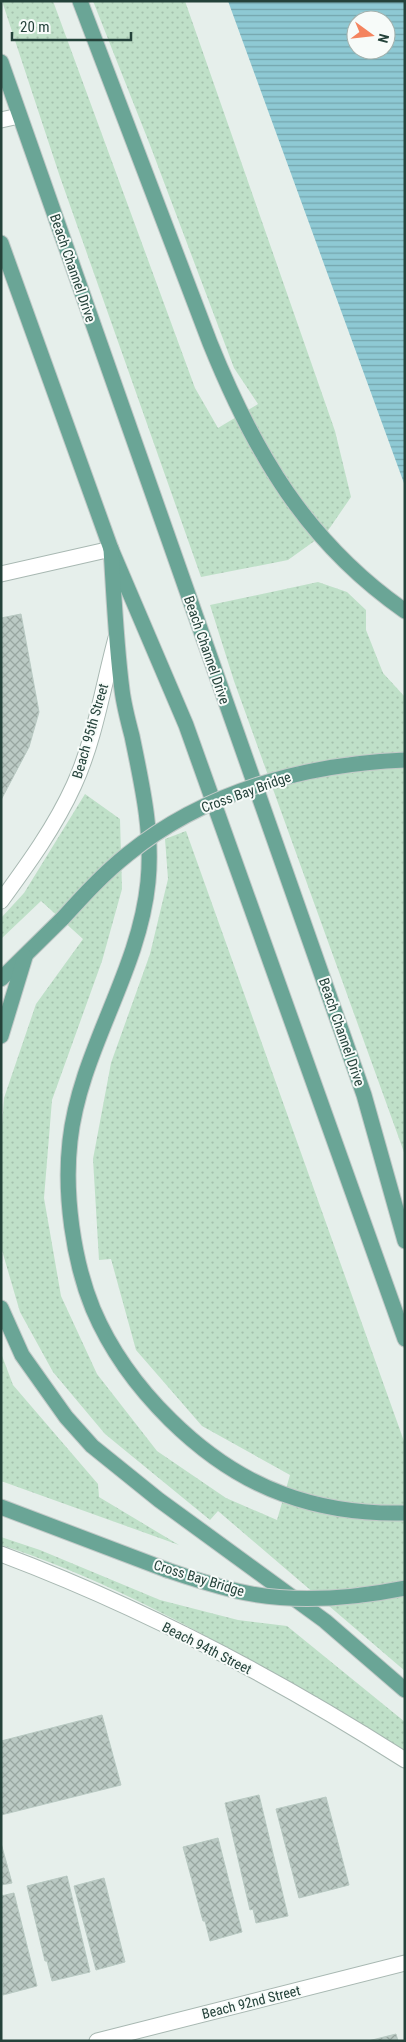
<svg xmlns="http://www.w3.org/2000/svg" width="406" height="2042" viewBox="0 0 406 2042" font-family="'Roboto Condensed',sans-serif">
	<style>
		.grass { fill: url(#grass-dots) }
		.water { fill: url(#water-rules); fill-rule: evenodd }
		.building { fill: url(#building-cross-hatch); stroke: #b8c9c2 }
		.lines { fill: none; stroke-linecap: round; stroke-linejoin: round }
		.street-casing { stroke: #a8b8b2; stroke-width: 17 }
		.primary-casing { stroke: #c2cac8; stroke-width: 17 }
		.street { stroke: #fff; stroke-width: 15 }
		.primary { stroke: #6aa596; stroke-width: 15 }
		.primary-bridge-casing { stroke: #c2cac8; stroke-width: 17; stroke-linecap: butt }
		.primary-bridge { stroke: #6aa596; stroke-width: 15 }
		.labels { text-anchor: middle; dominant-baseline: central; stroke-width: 4; stroke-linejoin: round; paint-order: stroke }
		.street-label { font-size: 14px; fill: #24423a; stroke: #f7fbf9 }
	</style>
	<defs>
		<pattern id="grass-dots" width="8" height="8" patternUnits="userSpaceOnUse" patternTransform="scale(1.25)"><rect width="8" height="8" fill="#bfe0c8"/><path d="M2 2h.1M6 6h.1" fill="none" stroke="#a4c1ad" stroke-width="1.8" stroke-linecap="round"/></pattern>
		<pattern id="water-rules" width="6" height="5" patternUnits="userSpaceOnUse" patternTransform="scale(1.25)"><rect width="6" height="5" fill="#8ec9d4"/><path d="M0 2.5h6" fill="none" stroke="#74a5ad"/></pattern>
		<pattern id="building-cross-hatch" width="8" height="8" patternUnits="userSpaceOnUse" patternTransform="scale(1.25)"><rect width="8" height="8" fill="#bbcac4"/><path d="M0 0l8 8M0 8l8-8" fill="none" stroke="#98a6a0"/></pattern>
	</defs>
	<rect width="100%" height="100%" fill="#e6efeb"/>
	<g class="grass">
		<path d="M 2,1 L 53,1 L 195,388 L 218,428 L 258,404 L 234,368 L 150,145 L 93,1 L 185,1 L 335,431 L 351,497 L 327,532 L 288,560 L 201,577 L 60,177 Z"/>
		<path d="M 318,582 L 347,592 L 366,610 L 366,630 L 383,673 L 405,697 L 405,1155 L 234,681 L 210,605 Z"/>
		<path d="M 85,794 L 120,819 L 122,889 L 102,961 L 52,1100 L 44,1198 L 61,1296 L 97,1374 L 157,1451 L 226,1498 L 277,1520 L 290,1475 L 202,1426 L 136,1350 L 111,1259 L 99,1260 L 93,1159 L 111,1063 L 150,954 L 168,879 L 165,839 L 186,831 L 405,1444 L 405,1671 L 218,1511 L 210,1520 L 105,1434 L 53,1372 L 20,1312 L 1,1247 L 1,1140 L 4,1098 L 36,1004 L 83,939 L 41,901 L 1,939 L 1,918 L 24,893 Z"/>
		<path d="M 1,1353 L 13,1385 L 98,1484 L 99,1497 L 179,1545 L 1,1481 Z"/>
		<path d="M 1,1537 L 40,1550 L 160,1600 L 238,1620 L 287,1626 L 405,1722 L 405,1753 C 277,1676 143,1591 1,1545 Z"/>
	</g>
	<path class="water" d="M 228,1 L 405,1 L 405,486 ZM 356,20 L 386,20 L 386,50 L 356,50 Z"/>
	<g class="building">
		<path d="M 21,614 L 39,712 L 29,747 L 1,800 L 1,618 Z"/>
		<path d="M 102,1715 L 121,1785 L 1,1815 L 1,1741 Z"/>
		<path d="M 259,1795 L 288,1916 L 256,1923 L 253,1909 L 250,1910 L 225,1803 Z"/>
		<path d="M 326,1797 L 349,1885 L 299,1898 L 276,1809 Z"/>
		<path d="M 218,1838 L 242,1932 L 210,1941 L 205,1921 L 203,1921 L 183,1847 Z"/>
		<path d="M 1,1843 L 12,1883 L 1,1885 Z"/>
		<path d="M 67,1876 L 90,1972 L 52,1981 L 47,1961 L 45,1961 L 27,1886 Z"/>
		<path d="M 104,1878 L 125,1962 L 96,1970 L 74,1886 Z"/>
		<path d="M 14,1893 L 37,1986 L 3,1995 L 1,1896 Z"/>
		<path d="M 396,2034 L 398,2041 L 368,2041 Z"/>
	</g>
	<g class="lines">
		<defs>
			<g id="street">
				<path d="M 1,120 L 19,116"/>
				<path d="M 1,574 L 111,549"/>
				<path d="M 1,901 C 28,864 55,827 74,785 C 95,739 103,686 116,638"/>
				<path d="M 1,1554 C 142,1607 278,1679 405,1760"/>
				<path d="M 97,2041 L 405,1963"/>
			</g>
			<g id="primary">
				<path d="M 80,1 L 210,343 C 254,452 306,542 405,611"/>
				<path d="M 1,62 L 364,1095 L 405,1241"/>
				<path d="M 1,243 L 111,549 L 186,725 L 405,1339"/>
				<path d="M 111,549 C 114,596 116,644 122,690 C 124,706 128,721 132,736 C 142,785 153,832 148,882 C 139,973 80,1050 70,1141 C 64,1194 73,1260 93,1309 C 126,1387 203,1465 283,1494 C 321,1508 364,1514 405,1513"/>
				<path d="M 1,979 L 63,918"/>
				<path d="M 1,1036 L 25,957"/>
				<path d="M 1,1308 L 22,1355 L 66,1417 L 92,1446 L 159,1500 L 325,1621 L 405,1690"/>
				<path d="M 1,1507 L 167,1570"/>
			</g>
		</defs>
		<use href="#street" class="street-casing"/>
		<use href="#primary" class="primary-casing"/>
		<use href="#street" class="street"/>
		<use href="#primary" class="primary"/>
		<defs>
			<g id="primary-bridge">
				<path d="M 63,918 C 83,896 104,873 128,854 C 206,791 306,764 405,760"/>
				<path d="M 167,1570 C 190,1578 213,1585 237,1591 C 292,1604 350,1599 405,1588"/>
			</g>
		</defs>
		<use href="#primary-bridge" class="primary-bridge-casing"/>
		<use href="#primary-bridge" class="primary-bridge"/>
	</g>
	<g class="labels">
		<g class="street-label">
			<text transform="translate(73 268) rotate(71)">Beach Channel Drive</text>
			<text transform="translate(207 650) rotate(71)">Beach Channel Drive</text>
			<text transform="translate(90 731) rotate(-74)">Beach 95th Street</text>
			<text transform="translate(246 792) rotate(-20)">Cross Bay Bridge</text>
			<text transform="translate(342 1032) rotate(71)">Beach Channel Drive</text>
			<text transform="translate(199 1578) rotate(17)">Cross Bay Bridge</text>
			<text transform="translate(207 1648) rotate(27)">Beach 94th Street</text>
			<text transform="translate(251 2002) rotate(-14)">Beach 92nd Street</text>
		</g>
	</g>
	<rect width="406" height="2042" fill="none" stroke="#24423a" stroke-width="5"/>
	<g transform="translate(371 35) rotate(105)"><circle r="24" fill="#f7fbf9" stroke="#a3b1ad"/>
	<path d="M0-4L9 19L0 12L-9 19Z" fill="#f4845f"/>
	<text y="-8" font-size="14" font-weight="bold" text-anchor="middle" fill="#24423a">N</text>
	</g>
	<path d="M12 32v8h119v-8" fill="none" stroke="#24423a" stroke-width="2.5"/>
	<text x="20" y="32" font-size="15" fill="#24423a" stroke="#f7fbf9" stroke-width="4" paint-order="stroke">20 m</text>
</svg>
